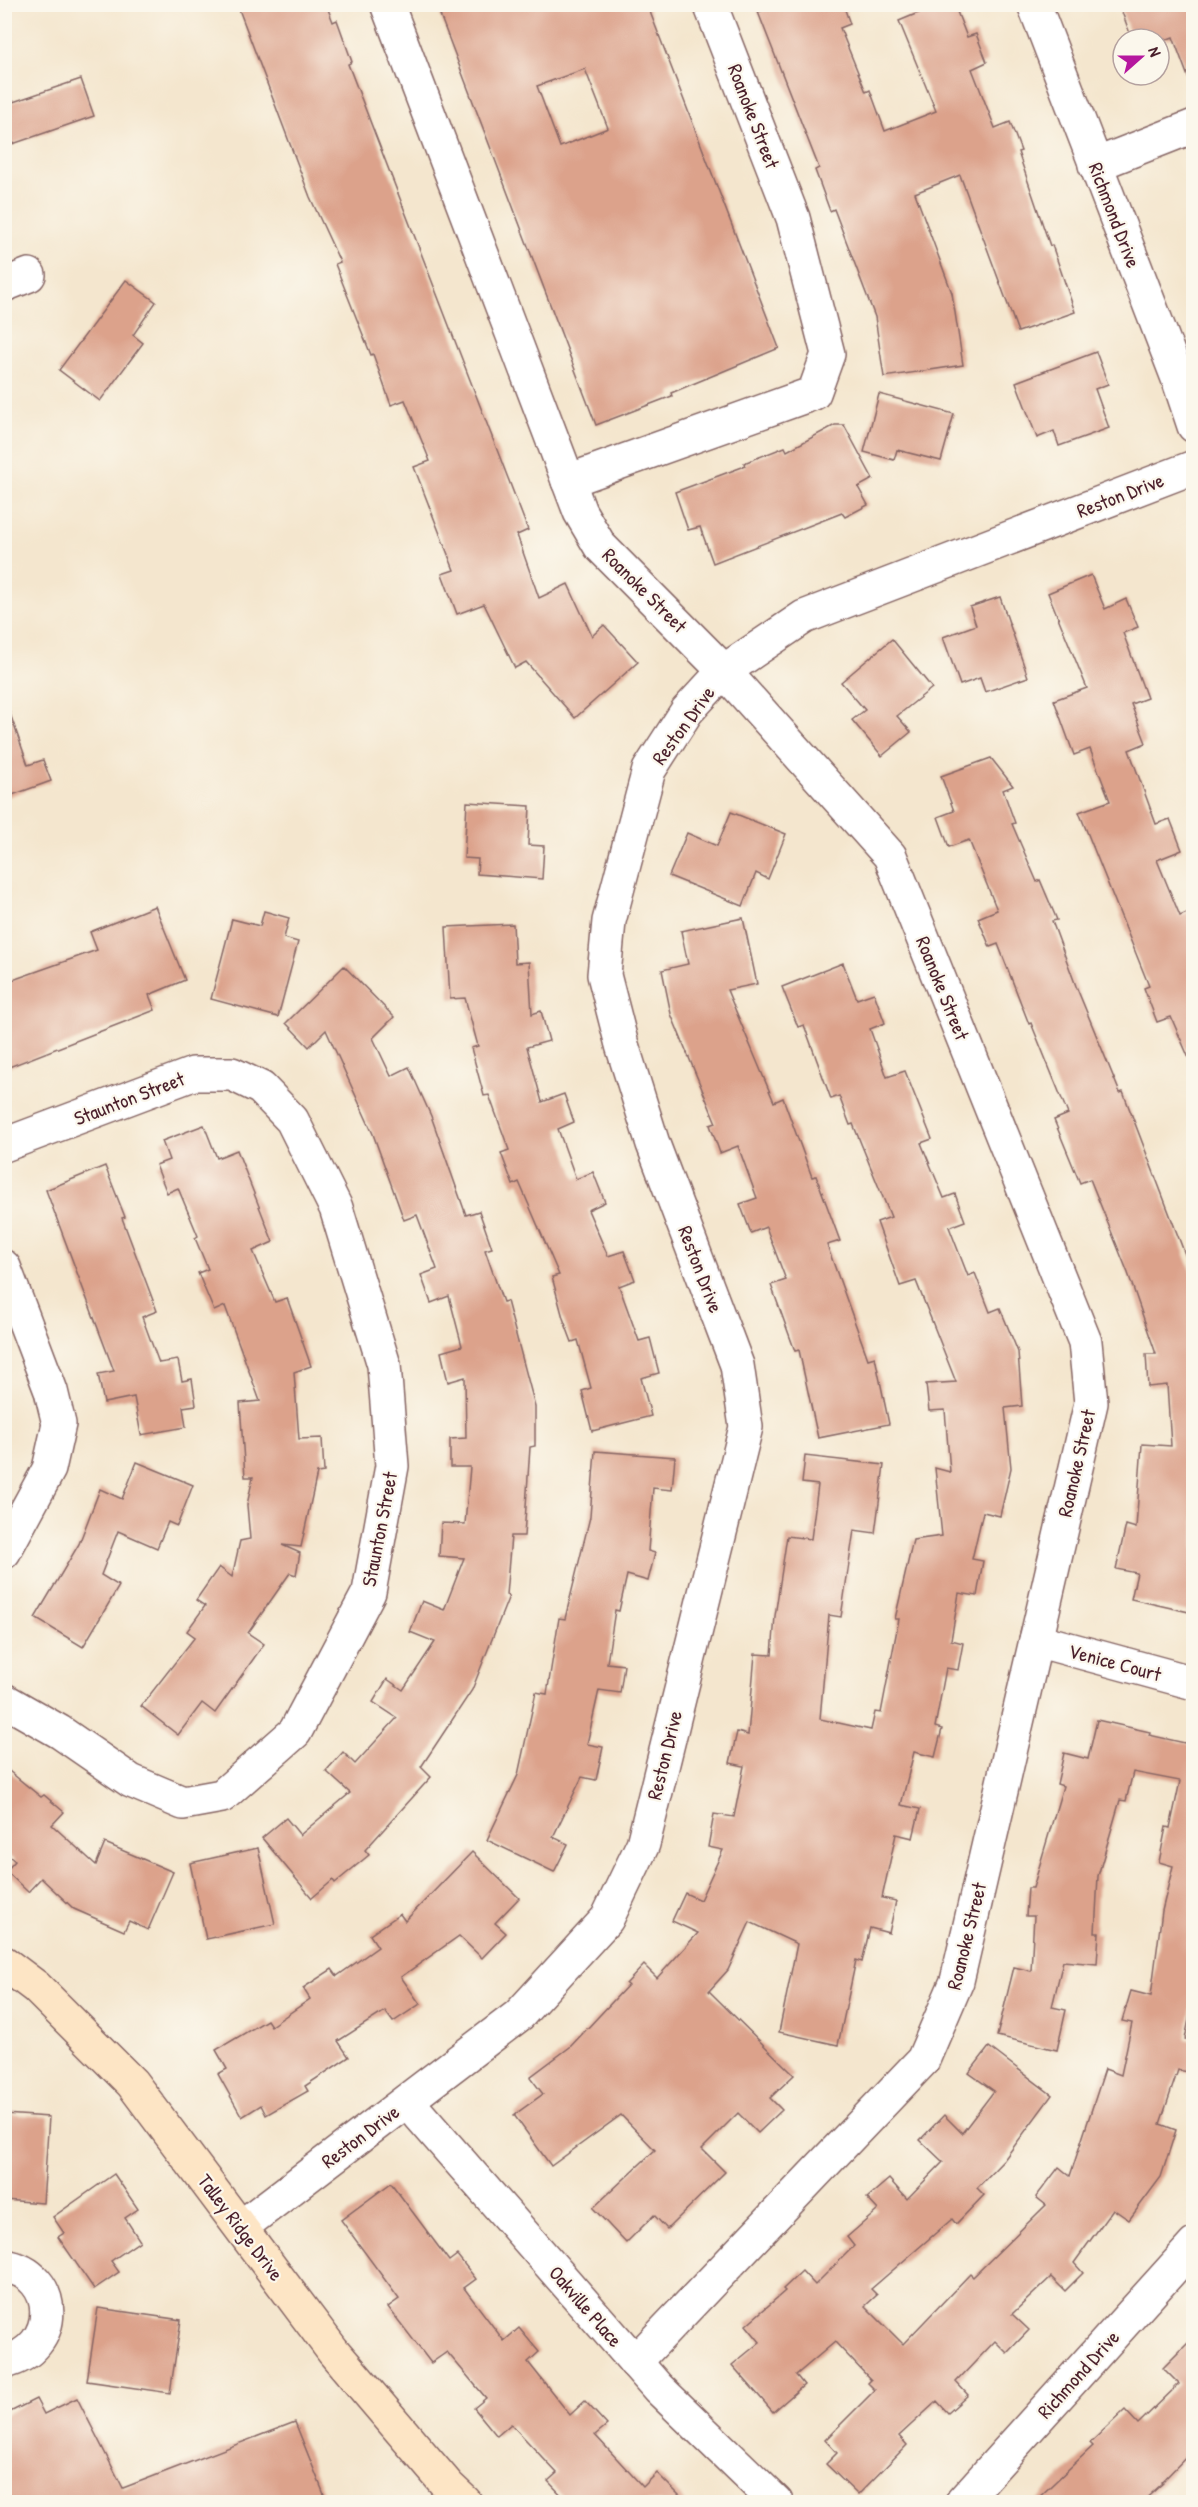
<svg xmlns="http://www.w3.org/2000/svg" width="1198" height="2507" viewBox="0 0 1198 2507" font-family="'Patrick Hand',sans-serif">
	<style>
		.building { fill: #dca28b; fill-rule: evenodd }
		.lines { fill: none; stroke-linecap: round; stroke-linejoin: round }
		.street-casing { stroke: #866564; stroke-width: 36 }
		.secondary-casing { stroke: #866564; stroke-width: 36 }
		.street { stroke: #fff; stroke-width: 33 }
		.secondary { stroke: #fde5c5; stroke-width: 33 }
		.labels { text-anchor: middle; dominant-baseline: central; stroke-width: 4.5; stroke-linejoin: round; paint-order: stroke }
		.street-label { font-size: 20px; fill: #4a1f2b; stroke: #fbf7ec }
	</style>
	<rect width="100%" height="100%" fill="#fbf7ec"/>
	<filter id="ink" filterUnits="userSpaceOnUse"><feTurbulence type="fractalNoise" baseFrequency=".0167" numOctaves="2"/><feDisplacementMap in="SourceGraphic" scale="12" xChannelSelector="R" yChannelSelector="G"/><feConvolveMatrix kernelMatrix="1 2 1 2 8 2 1 2 1" color-interpolation-filters="sRGB"/></filter>
	<filter id="wash" filterUnits="userSpaceOnUse"><feTurbulence type="fractalNoise" baseFrequency=".008" numOctaves="4" result="noise"/><feDisplacementMap in="SourceGraphic" scale="24" xChannelSelector="R" yChannelSelector="G"/><feGaussianBlur stdDeviation="1.35" result="paint"/><feColorMatrix in="noise" values="0 0 0 0 0 0 0 0 0 0 0 0 0 0 0 0 0 1.4 0 .05"/><feComposite in="paint" operator="in"/></filter>
	<g filter="url(#wash)">
		<rect width="100%" height="100%" fill="#f4e6ce"/>
		<g id="blocks">
			<g class="building">
				<path d="M 237,4 L 326,4 L 333,22 L 337,20 L 352,62 L 348,64 L 528,530 L 517,535 L 539,598 L 568,584 L 592,636 L 604,625 L 638,662 L 575,718 L 526,662 L 515,668 L 484,604 L 457,614 L 442,574 L 454,570 L 414,467 L 430,461 L 405,400 L 391,405 L 373,354 L 371,355 L 335,264 L 340,262 L 310,197 Z"/>
				<path d="M 470,4 L 647,4 L 779,348 L 671,393 L 672,396 L 596,425 L 440,15 ZM 585,69 L 608,128 L 560,147 L 537,86 Z"/>
				<path d="M 780,4 L 843,4 L 850,24 L 840,28 L 866,92 L 870,90 L 885,131 L 936,111 L 899,21 L 940,4 L 954,4 L 967,37 L 976,34 L 987,62 L 972,69 L 995,128 L 1010,122 L 1021,151 L 1018,152 L 1050,246 L 1052,245 L 1075,312 L 1018,332 L 960,175 L 915,193 L 952,293 L 963,365 L 884,377 L 875,317 L 834,209 L 830,211 L 815,170 L 819,168 L 758,12 Z"/>
				<path d="M 1119,4 L 1194,4 L 1194,84 L 1191,85 L 1173,37 L 1168,39 L 1132,39 Z"/>
				<path d="M 81,79 L 94,116 L 4,147 L 4,105 Z"/>
				<path d="M 126,280 L 156,302 L 133,335 L 143,343 L 100,401 L 59,370 Z"/>
				<path d="M 1096,352 L 1108,384 L 1095,389 L 1109,428 L 1059,446 L 1054,431 L 1037,438 L 1016,382 Z"/>
				<path d="M 879,394 L 954,414 L 941,461 L 897,450 L 894,460 L 864,452 Z"/>
				<path d="M 835,425 L 844,425 L 873,479 L 858,487 L 868,505 L 845,517 L 842,513 L 713,563 L 700,527 L 688,530 L 675,492 L 745,466 L 744,463 L 785,447 L 787,451 Z"/>
				<path d="M 1091,575 L 1105,609 L 1126,599 L 1138,627 L 1123,633 L 1147,698 L 1131,704 L 1146,743 L 1129,750 L 1156,824 L 1170,819 L 1182,850 L 1157,860 L 1180,916 L 1194,910 L 1194,1070 L 1171,1017 L 1157,1022 L 1144,988 L 1149,986 L 1079,812 L 1110,801 L 1090,749 L 1074,755 L 1054,700 L 1087,688 L 1048,593 Z"/>
				<path d="M 1000,597 L 1028,677 L 985,692 L 980,678 L 960,685 L 943,637 L 976,625 L 970,607 Z"/>
				<path d="M 892,639 L 932,688 L 897,716 L 911,732 L 882,756 L 852,720 L 865,710 L 841,682 Z"/>
				<path d="M 8,708 L 28,765 L 43,760 L 51,781 L 4,798 L 4,709 Z"/>
				<path d="M 991,758 L 1013,786 L 1003,790 L 1015,823 L 1012,824 L 1037,882 L 1040,880 L 1057,920 L 1052,921 L 1076,986 L 1120,1093 L 1123,1092 L 1194,1278 L 1194,1591 L 1189,1612 L 1131,1599 L 1137,1573 L 1116,1569 L 1126,1525 L 1136,1528 L 1142,1444 L 1171,1446 L 1167,1385 L 1148,1387 L 1146,1354 L 1156,1354 L 1128,1273 L 1090,1179 L 1080,1183 L 1054,1120 L 1068,1114 L 1031,1023 L 1029,1024 L 998,944 L 990,947 L 978,918 L 997,910 L 969,840 L 949,847 L 938,817 L 954,811 L 941,776 Z"/>
				<path d="M 467,802 L 530,806 L 528,845 L 544,846 L 542,879 L 477,874 L 478,859 L 464,858 Z"/>
				<path d="M 731,812 L 786,834 L 768,879 L 756,873 L 743,906 L 669,876 L 687,833 L 717,846 Z"/>
				<path d="M 155,906 L 185,980 L 149,995 L 155,1010 L 4,1069 L 4,983 L 97,950 L 90,932 Z"/>
				<path d="M 264,911 L 289,918 L 284,938 L 298,942 L 278,1017 L 211,999 L 232,919 L 260,926 Z"/>
				<path d="M 743,918 L 757,984 L 727,990 L 774,1102 L 783,1098 L 812,1177 L 816,1176 L 840,1241 L 827,1245 L 868,1359 L 875,1357 L 889,1424 L 818,1438 L 799,1350 L 795,1351 L 771,1285 L 786,1280 L 766,1227 L 751,1233 L 740,1204 L 757,1198 L 738,1146 L 720,1153 L 710,1125 L 716,1123 L 671,1014 L 662,970 L 688,964 L 681,931 Z"/>
				<path d="M 513,924 L 515,963 L 529,962 L 532,1014 L 541,1011 L 549,1041 L 527,1047 L 542,1102 L 564,1094 L 574,1122 L 558,1129 L 576,1179 L 593,1172 L 605,1202 L 588,1210 L 608,1256 L 624,1251 L 635,1280 L 619,1286 L 639,1341 L 650,1338 L 659,1373 L 641,1378 L 651,1416 L 592,1431 L 582,1391 L 591,1388 L 578,1340 L 572,1342 L 563,1318 L 552,1277 L 559,1275 L 519,1182 L 513,1185 L 501,1153 L 509,1150 L 489,1095 L 484,1096 L 471,1048 L 478,1046 L 465,998 L 450,999 L 446,927 Z"/>
				<path d="M 843,963 L 857,999 L 874,993 L 885,1023 L 870,1029 L 887,1077 L 905,1071 L 932,1139 L 921,1143 L 944,1198 L 955,1194 L 965,1221 L 949,1227 L 968,1276 L 975,1273 L 990,1312 L 1000,1308 L 1018,1352 L 1022,1406 L 1005,1408 L 1011,1468 L 1000,1516 L 983,1512 L 972,1559 L 983,1561 L 977,1596 L 959,1593 L 951,1640 L 963,1643 L 958,1670 L 946,1668 L 935,1727 L 942,1729 L 935,1757 L 914,1752 L 901,1805 L 920,1809 L 913,1838 L 896,1834 L 882,1898 L 896,1901 L 889,1933 L 870,1928 L 862,1962 L 856,1960 L 838,2045 L 779,2032 L 797,1944 L 750,1922 L 728,1970 L 709,1991 L 794,2075 L 770,2098 L 782,2110 L 758,2133 L 738,2113 L 702,2149 L 725,2172 L 667,2229 L 654,2215 L 626,2243 L 593,2208 L 655,2150 L 621,2115 L 551,2166 L 514,2115 L 543,2094 L 530,2077 L 570,2047 L 628,1985 L 626,1984 L 644,1965 L 657,1978 L 698,1933 L 672,1921 L 685,1893 L 700,1900 L 723,1850 L 708,1847 L 714,1814 L 734,1817 L 744,1766 L 730,1763 L 737,1732 L 748,1735 L 755,1654 L 772,1655 L 775,1616 L 787,1536 L 811,1539 L 818,1485 L 802,1483 L 805,1456 L 884,1465 L 875,1533 L 854,1530 L 841,1617 L 829,1615 L 820,1719 L 871,1730 L 875,1712 L 881,1713 L 899,1619 L 895,1619 L 913,1540 L 942,1536 L 935,1468 L 950,1472 L 945,1410 L 929,1411 L 926,1384 L 956,1382 L 916,1281 L 900,1286 L 877,1222 L 891,1217 L 853,1124 L 850,1125 L 839,1096 L 831,1099 L 804,1025 L 798,1027 L 782,987 Z"/>
				<path d="M 344,966 L 394,1017 L 373,1038 L 391,1076 L 409,1067 L 431,1116 L 466,1215 L 479,1211 L 492,1248 L 485,1250 L 503,1302 L 507,1301 L 535,1406 L 535,1446 L 530,1447 L 524,1536 L 511,1536 L 506,1595 L 509,1596 L 472,1690 L 421,1767 L 431,1777 L 365,1850 L 369,1855 L 335,1883 L 333,1880 L 312,1898 L 262,1838 L 286,1818 L 300,1835 L 350,1793 L 326,1771 L 343,1752 L 355,1764 L 397,1718 L 373,1702 L 387,1679 L 403,1690 L 435,1642 L 410,1632 L 422,1601 L 444,1610 L 464,1558 L 439,1556 L 441,1523 L 465,1524 L 470,1467 L 450,1467 L 450,1439 L 466,1438 L 465,1377 L 448,1382 L 441,1352 L 462,1346 L 449,1296 L 431,1303 L 421,1275 L 437,1269 L 417,1215 L 404,1220 L 373,1134 L 326,1030 L 309,1047 L 286,1023 Z"/>
				<path d="M 204,1125 L 217,1158 L 237,1150 L 273,1242 L 253,1251 L 275,1302 L 287,1298 L 311,1366 L 294,1372 L 299,1439 L 322,1438 L 324,1472 L 317,1473 L 301,1547 L 282,1545 L 300,1553 L 296,1575 L 290,1573 L 248,1633 L 264,1644 L 215,1713 L 202,1703 L 178,1735 L 141,1706 L 195,1637 L 187,1631 L 205,1606 L 196,1600 L 219,1567 L 232,1577 L 240,1541 L 250,1539 L 247,1505 L 253,1477 L 245,1477 L 240,1403 L 260,1401 L 225,1306 L 214,1311 L 198,1273 L 208,1269 L 195,1238 L 198,1236 L 178,1188 L 167,1193 L 156,1165 L 169,1160 L 162,1141 Z"/>
				<path d="M 105,1166 L 125,1217 L 122,1218 L 157,1311 L 142,1317 L 159,1363 L 178,1360 L 182,1381 L 192,1379 L 196,1405 L 183,1407 L 186,1427 L 141,1435 L 134,1397 L 104,1403 L 98,1374 L 114,1371 L 46,1190 Z"/>
				<path d="M 595,1451 L 675,1457 L 672,1490 L 653,1488 L 648,1551 L 655,1553 L 648,1581 L 627,1575 L 619,1611 L 615,1610 L 607,1663 L 624,1665 L 620,1693 L 599,1690 L 587,1744 L 603,1747 L 596,1780 L 582,1777 L 553,1837 L 568,1844 L 554,1872 L 487,1840 L 518,1775 L 536,1692 L 547,1694 L 559,1618 L 565,1619 L 590,1517 Z"/>
				<path d="M 137,1462 L 193,1485 L 177,1526 L 168,1522 L 157,1548 L 118,1531 L 101,1575 L 119,1586 L 83,1647 L 35,1618 L 79,1544 L 100,1489 L 122,1499 Z"/>
				<path d="M 1097,1720 L 1150,1732 L 1149,1735 L 1194,1745 L 1194,1995 L 1185,2039 L 1194,2041 L 1194,2073 L 1178,2070 L 1160,2124 L 1176,2130 L 1161,2177 L 1129,2220 L 1113,2209 L 1074,2263 L 1083,2273 L 1065,2291 L 1051,2277 L 1012,2314 L 1029,2330 L 1007,2353 L 995,2341 L 956,2382 L 968,2395 L 948,2413 L 937,2401 L 899,2436 L 907,2445 L 858,2495 L 826,2464 L 837,2453 L 825,2440 L 875,2390 L 868,2383 L 871,2380 L 835,2342 L 796,2375 L 804,2385 L 773,2412 L 732,2365 L 760,2342 L 746,2325 L 785,2291 L 783,2289 L 802,2271 L 815,2285 L 854,2246 L 847,2237 L 878,2210 L 867,2198 L 889,2179 L 907,2199 L 943,2162 L 920,2140 L 944,2115 L 962,2133 L 994,2091 L 969,2073 L 989,2047 L 1052,2095 L 1004,2160 L 977,2188 L 984,2195 L 956,2224 L 952,2219 L 871,2289 L 877,2295 L 865,2306 L 903,2344 L 970,2274 L 973,2277 L 1046,2205 L 1036,2197 L 1059,2167 L 1070,2176 L 1105,2069 L 1121,2075 L 1132,2023 L 1122,2021 L 1131,1991 L 1151,1996 L 1162,1911 L 1173,1866 L 1159,1862 L 1166,1827 L 1170,1828 L 1180,1781 L 1133,1772 L 1126,1801 L 1120,1800 L 1098,1876 L 1095,1933 L 1099,1933 L 1097,1964 L 1063,1961 L 1052,2007 L 1066,2010 L 1057,2050 L 997,2036 L 1014,1967 L 1031,1971 L 1034,1916 L 1026,1916 L 1028,1888 L 1033,1888 L 1063,1786 L 1057,1784 L 1064,1753 L 1088,1759 Z"/>
				<path d="M 4,1767 L 41,1797 L 44,1795 L 64,1812 L 52,1825 L 96,1865 L 105,1843 L 173,1872 L 148,1930 L 129,1921 L 124,1931 L 74,1909 L 41,1878 L 28,1892 L 6,1871 L 15,1861 L 4,1852 Z"/>
				<path d="M 258,1848 L 275,1924 L 206,1939 L 190,1863 Z"/>
				<path d="M 472,1852 L 519,1898 L 495,1923 L 506,1933 L 482,1958 L 459,1936 L 401,1977 L 420,2004 L 393,2022 L 385,2011 L 338,2041 L 349,2057 L 305,2086 L 308,2091 L 266,2115 L 261,2105 L 242,2117 L 218,2074 L 227,2069 L 216,2050 L 267,2020 L 271,2026 L 310,1999 L 303,1988 L 332,1969 L 337,1976 L 378,1947 L 370,1935 L 400,1914 L 405,1921 Z"/>
				<path d="M 4,2114 L 49,2117 L 43,2203 L 4,2200 Z"/>
				<path d="M 114,2174 L 138,2209 L 125,2218 L 140,2241 L 111,2261 L 119,2272 L 94,2289 L 58,2237 L 64,2233 L 53,2217 Z"/>
				<path d="M 391,2183 L 449,2261 L 457,2255 L 476,2279 L 464,2288 L 504,2341 L 519,2328 L 539,2352 L 528,2362 L 570,2415 L 585,2401 L 607,2425 L 595,2435 L 643,2487 L 657,2473 L 686,2502 L 568,2502 L 548,2481 L 557,2473 L 511,2424 L 497,2436 L 474,2408 L 486,2398 L 447,2352 L 431,2363 L 388,2307 L 399,2299 L 341,2220 Z"/>
				<path d="M 98,2308 L 181,2320 L 170,2393 L 87,2381 Z"/>
				<path d="M 1194,2337 L 1194,2449 L 1162,2482 L 1163,2483 L 1142,2502 L 1034,2502 L 1093,2446 L 1090,2443 L 1125,2410 L 1138,2424 L 1179,2384 L 1163,2368 Z"/>
				<path d="M 77,2398 L 123,2488 L 295,2422 L 327,2502 L 4,2502 L 4,2415 L 36,2399 L 44,2414 Z"/>
			</g>
		</g>
	</g>
	<g filter="url(#ink)">
		<use href="#blocks" fill-opacity="0" stroke="#866564" stroke-width="1.5"/>
		<g class="lines">
			<defs>
				<g id="street">
					<path d="M 387,4 L 580,512 L 600,546 L 724,671 L 890,856 L 1085,1342 L 1091,1403 L 957,1981 L 923,2060 L 635,2362"/>
					<path d="M 1034,4 L 1179,381 L 1194,426"/>
					<path d="M 1095,165 L 1194,126"/>
					<path d="M 4,285 L 29,275"/>
					<path d="M 568,481 L 814,393 L 828,354 L 793,218 L 710,4"/>
					<path d="M 4,1145 L 193,1074 L 232,1074 L 261,1088 L 292,1120 L 336,1208 L 384,1365 L 392,1466 L 369,1592 L 295,1732 L 222,1796 L 183,1803 L 131,1781 L 60,1732 L 4,1700"/>
					<path d="M 4,1267 L 51,1391 L 59,1424 L 49,1469 L 4,1552"/>
					<path d="M 1036,1640 L 1194,1683"/>
					<path d="M 407,2101 L 658,2388 L 776,2502"/>
					<path d="M 241,2227 L 519,2015 L 607,1919 L 643,1844 L 746,1427 L 737,1365 L 653,1144 L 622,1045 L 604,975 L 609,921 L 649,770 L 687,711 L 724,671 L 804,617 L 1194,467"/>
					<path d="M 4,2266 C 60,2273 62,2349 4,2362"/>
					<path d="M 962,2502 L 1194,2245"/>
				</g>
				<path id="secondary" d="M 4,1963 L 36,1987 L 132,2083 L 333,2351 L 448,2486 L 465,2502"/>
			</defs>
			<use href="#street" class="street-casing"/>
			<use href="#secondary" class="secondary-casing"/>
			<use href="#street" class="street"/>
			<use href="#secondary" class="secondary"/>
		</g>
	</g>
	<g class="labels">
		<g class="street-label">
			<text transform="translate(754 116) rotate(69)">Roanoke Street</text>
			<text transform="translate(1115 215) rotate(69)">Richmond Drive</text>
			<text transform="translate(1120 495) rotate(-21)">Reston Drive</text>
			<text transform="translate(645 590) rotate(45)">Roanoke Street</text>
			<text transform="translate(683 725) rotate(-54)">Reston Drive</text>
			<text transform="translate(943 988) rotate(68)">Roanoke Street</text>
			<text transform="translate(129 1098) rotate(-21)">Staunton Street</text>
			<text transform="translate(701 1269) rotate(69)">Reston Drive</text>
			<text transform="translate(1076 1463) rotate(-77)">Roanoke Street</text>
			<text transform="translate(379 1529) rotate(-79)">Staunton Street</text>
			<text transform="translate(1115 1662) rotate(15)">Venice Court</text>
			<text transform="translate(664 1755) rotate(-76)">Reston Drive</text>
			<text transform="translate(966 1936) rotate(-76)">Roanoke Street</text>
			<text transform="translate(360 2136) rotate(-37)">Reston Drive</text>
			<text transform="translate(241 2227) rotate(53)">Talley Ridge Drive</text>
			<text transform="translate(586 2306) rotate(49)">Oakville Place</text>
			<text transform="translate(1078 2374) rotate(-48)">Richmond Drive</text>
		</g>
	</g>
	<rect width="1198" height="2507" fill="none" stroke="#fbf7ec" stroke-width="24"/>
	<g transform="translate(1141 57) rotate(69)"><circle r="28" fill="#fbf7ec" stroke="#b4a19f" stroke-width="1.5"/>
	<path d="M0-4.5L10 22L0 15L-10 22Z" fill="#b5179e"/>
	<text y="-9" font-size="16" font-weight="bold" text-anchor="middle" fill="#4a1f2b">N</text>
	</g>
</svg>
